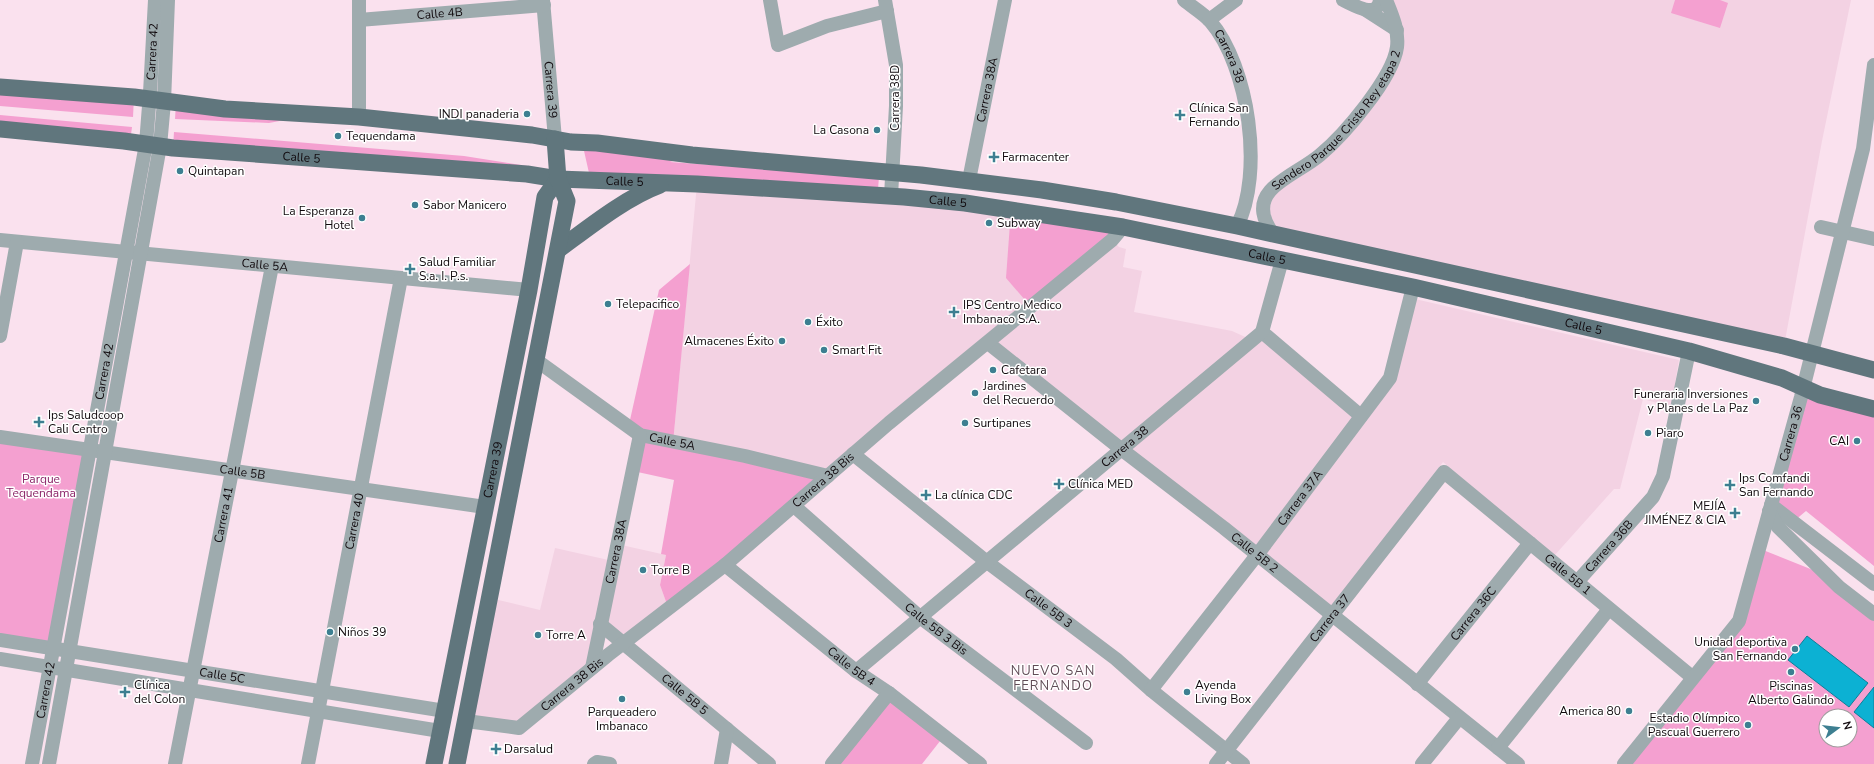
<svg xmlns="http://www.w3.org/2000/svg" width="1874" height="764" viewBox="0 0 1874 764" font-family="'Nunito Sans',sans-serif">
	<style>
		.built { fill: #f3d2e3 }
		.green { fill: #f4a0d0; fill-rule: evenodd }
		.water { fill: #0cb1d3; stroke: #0d7f98 }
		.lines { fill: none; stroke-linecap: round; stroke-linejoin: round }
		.minor { stroke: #9eabae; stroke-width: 14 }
		.major { stroke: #60767d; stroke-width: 17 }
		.poi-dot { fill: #3d7f91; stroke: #fff; stroke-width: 1.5 }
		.labels { text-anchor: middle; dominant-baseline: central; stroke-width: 3; stroke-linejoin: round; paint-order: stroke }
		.street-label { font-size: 12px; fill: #10090d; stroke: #fff }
		.poi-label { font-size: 12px; fill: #10090d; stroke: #fff; text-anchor: start }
		.park-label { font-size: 12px; fill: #8b2468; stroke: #fff }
		.neighbourhood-label { font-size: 13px; letter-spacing: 1px; fill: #614c57; stroke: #fff }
	</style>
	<rect width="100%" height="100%" fill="#fae1ee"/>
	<g class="built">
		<path d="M 1386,0 L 1851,0 L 1822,141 L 1784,346 L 1267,226 L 1270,192 L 1320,155 L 1395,56 Z"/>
		<path d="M 697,184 L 965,203 L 1112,240 L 1119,247 L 1126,249 L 1123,267 L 1142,271 L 1134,312 L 1232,331 L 1252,340 L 1262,332 L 1361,416 L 1257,555 L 988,343 L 828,476 L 673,443 Z"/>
		<path d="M 1415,299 L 1679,360 L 1671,407 L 1643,399 L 1620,489 L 1614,489 L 1554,556 L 1443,462 L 1330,608 L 1264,553 L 1366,421 Z"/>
		<path d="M 617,544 L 666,555 L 660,585 L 669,610 L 622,644 L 600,624 L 592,668 L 519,728 L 466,721 L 490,598 L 540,610 L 555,548 L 613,561 Z"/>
	</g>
	<g class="green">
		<path d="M 1675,0 L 1720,0 L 1728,3 L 1720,28 L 1671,13 Z"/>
		<path d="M 0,87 L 134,97 L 133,117 L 0,106 Z"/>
		<path d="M 176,103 L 316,114 L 269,123 L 175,119 Z"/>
		<path d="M 0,115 L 132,127 L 130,142 L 0,129 Z"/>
		<path d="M 174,132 L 464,156 L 528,166 L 173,148 Z"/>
		<path d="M 582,142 L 692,155 L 670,162 L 879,177 L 878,189 L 589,173 Z"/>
		<path d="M 1011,210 L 1123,227 L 1031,307 L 1006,278 Z"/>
		<path d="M 690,264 L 673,443 L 820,474 L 669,610 L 660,585 L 666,555 L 661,554 L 674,480 L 633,471 L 640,435 L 630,420 L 659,290 Z"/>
		<path d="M 1801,397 L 1874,409 L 1874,566 L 1806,511 L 1794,521 L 1771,505 Z"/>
		<path d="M 0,437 L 90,450 L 53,648 L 0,640 Z"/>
		<path d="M 1758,548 L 1828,576 L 1874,614 L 1874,764 L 1624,764 L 1739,621 ZM 1826,716 L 1850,716 L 1850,740 L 1826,740 Z"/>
		<path d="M 889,693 L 944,736 L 922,764 L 832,764 Z"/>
	</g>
	<g class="water">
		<path d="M 1807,636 L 1868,683 L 1849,707 L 1788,660 Z"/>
		<path d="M 1874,687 L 1874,728 L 1854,712 Z"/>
	</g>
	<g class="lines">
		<g class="minor">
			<path id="s1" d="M 543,0 L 555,139"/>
			<path d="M 770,0 L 778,45 L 827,26 L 887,11"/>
			<path d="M 885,0 L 896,65 L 896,106 L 891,196"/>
			<path id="s2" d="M 1184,0 C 1192,7 1203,13 1210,21 C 1249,66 1264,174 1237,226"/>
			<path d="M 1343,0 C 1354,5 1377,20 1380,0"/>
			<path d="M 1366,10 L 1397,30"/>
			<path id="s3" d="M 359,20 L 544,5"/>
			<path d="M 1209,20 L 1236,0"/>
			<path d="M 359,117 L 359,0"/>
			<path id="s4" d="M 969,180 L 1005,0"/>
			<path d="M 1821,227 L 1874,239"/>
			<path id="s5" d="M 1274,235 C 1263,221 1258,205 1270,191 C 1281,178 1306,167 1320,155 C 1344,135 1393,78 1397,47 C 1399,30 1392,15 1386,0"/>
			<path id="s6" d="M 0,240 L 529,290"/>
			<path d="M 1262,332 L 1361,416"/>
			<path d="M 0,336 L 17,242"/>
			<path id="s7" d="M 988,343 L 1121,449 L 1224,528 L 1518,764"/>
			<path id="s8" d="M 536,360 L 640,435 L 745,456 L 828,476"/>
			<path id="s9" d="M 0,437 L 485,507"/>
			<path id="s10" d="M 853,454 L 987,562 L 1116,659 L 1151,690 L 1243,764"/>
			<path d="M 1771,505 L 1874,584"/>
			<path id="s11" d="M 794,506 L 921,618 L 1086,743"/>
			<path d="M 1769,511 L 1778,527 L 1839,587 L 1874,614"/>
			<path id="s12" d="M 725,565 L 856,671 L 889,693 L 980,764"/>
			<path id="s13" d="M 1577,582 L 1653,497 L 1663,476 L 1689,351"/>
			<path id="s14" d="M 600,624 L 769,764"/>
			<path id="s15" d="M 0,640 L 445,711"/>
			<path d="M 0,659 L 440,731"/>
			<path id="s16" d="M 592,668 L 640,435"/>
			<path id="s17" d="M 856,671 L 1262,332 L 1282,260"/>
			<path id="s18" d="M 1417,684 L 1530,543"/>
			<path id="s19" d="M 1151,690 L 1257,555 L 1390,378 L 1413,287"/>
			<path id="s20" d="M 466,721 L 519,728 L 608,655 L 725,565 L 889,423 L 1112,240 L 1123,227"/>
			<path d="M 1498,748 L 1609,609"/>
			<path id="s21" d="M 32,764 L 146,144 L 150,93 L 155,0"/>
			<path d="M 49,764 L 160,146 L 164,102 L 168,0"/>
			<path id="s22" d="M 175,764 L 272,266"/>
			<path id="s23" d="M 308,764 L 401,278"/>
			<path d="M 594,764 L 597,762 L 610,764"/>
			<path d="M 721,764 L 727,729"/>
			<path d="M 832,764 L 889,693"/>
			<path id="s24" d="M 1216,764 L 1444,472 L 1692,677"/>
			<path d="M 1422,764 L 1459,718"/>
			<path id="s25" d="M 1624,764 L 1739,621 L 1801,397 L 1863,149 L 1874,65"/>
		</g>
		<g class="major">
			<path d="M 0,87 L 134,97 L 225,109 L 359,117 L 532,135 L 571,142 L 597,143 L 692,155 L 921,175 L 1042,190 L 1116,202 L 1237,226 L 1784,346 L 1874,370"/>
			<path id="s26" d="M 0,129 L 124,141 L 173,148 L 527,174 L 558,179 L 697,184 L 904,197 L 965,203 L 1123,227 L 1413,287 L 1689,351 L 1782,378 L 1820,395 L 1874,409"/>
			<path d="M 558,250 C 588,228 625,198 660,185"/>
			<path id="s27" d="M 434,764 L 529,290 L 545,197 L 558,179"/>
			<path d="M 457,764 L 567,201 L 558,179 L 555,139"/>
		</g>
	</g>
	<g class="poi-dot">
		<circle cx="527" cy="114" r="4"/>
		<path d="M1178 109h4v4h4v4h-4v4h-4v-4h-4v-4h4z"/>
		<circle cx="877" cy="130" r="4"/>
		<circle cx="338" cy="136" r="4"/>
		<path d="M992 151h4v4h4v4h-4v4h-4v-4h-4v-4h4z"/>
		<circle cx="180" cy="171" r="4"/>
		<circle cx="415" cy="205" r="4"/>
		<circle cx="362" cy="218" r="4"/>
		<circle cx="989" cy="223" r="4"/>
		<path d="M408 263h4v4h4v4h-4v4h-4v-4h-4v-4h4z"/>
		<circle cx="608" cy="304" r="4"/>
		<path d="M952 306h4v4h4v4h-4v4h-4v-4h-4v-4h4z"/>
		<circle cx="808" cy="322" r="4"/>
		<circle cx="782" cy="341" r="4"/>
		<circle cx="824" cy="350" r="4"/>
		<circle cx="993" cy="370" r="4"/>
		<circle cx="975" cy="393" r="4"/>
		<circle cx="1756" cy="401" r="4"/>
		<path d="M37 416h4v4h4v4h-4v4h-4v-4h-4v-4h4z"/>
		<circle cx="965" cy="423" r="4"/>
		<circle cx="1648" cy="433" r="4"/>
		<circle cx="1857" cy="441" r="4"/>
		<path d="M1057 478h4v4h4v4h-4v4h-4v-4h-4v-4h4z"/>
		<path d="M1728 479h4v4h4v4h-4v4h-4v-4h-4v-4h4z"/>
		<path d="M924 489h4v4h4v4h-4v4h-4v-4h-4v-4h4z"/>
		<path d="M1733 507h4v4h4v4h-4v4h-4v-4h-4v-4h4z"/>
		<circle cx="643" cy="570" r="4"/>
		<circle cx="330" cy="632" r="4"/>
		<circle cx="538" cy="635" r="4"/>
		<circle cx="1795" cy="649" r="4"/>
		<circle cx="1791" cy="672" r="4"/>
		<path d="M123 686h4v4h4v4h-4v4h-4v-4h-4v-4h4z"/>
		<circle cx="1187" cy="692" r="4"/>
		<circle cx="622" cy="699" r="4"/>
		<circle cx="1629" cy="711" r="4"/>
		<circle cx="1748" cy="725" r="4"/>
		<path d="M494 743h4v4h4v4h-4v4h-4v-4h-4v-4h4z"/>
	</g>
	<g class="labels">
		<g class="street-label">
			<text stroke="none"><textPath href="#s3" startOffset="81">Calle 4B</textPath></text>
			<text stroke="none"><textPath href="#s21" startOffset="723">Carrera 42</textPath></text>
			<text stroke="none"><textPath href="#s2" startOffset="74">Carrera 38</textPath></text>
			<text stroke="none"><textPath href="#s1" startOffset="90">Carrera 39</textPath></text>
			<text stroke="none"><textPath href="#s4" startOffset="92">Carrera 38A</textPath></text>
			<text transform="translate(895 98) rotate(-90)">Carrera 38D</text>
			<text stroke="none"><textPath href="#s5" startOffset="147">Sendero Parque Cristo Rey etapa 2</textPath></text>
			<text stroke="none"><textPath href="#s26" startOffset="303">Calle 5</textPath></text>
			<text stroke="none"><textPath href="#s26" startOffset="627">Calle 5</textPath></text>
			<text stroke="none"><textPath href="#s26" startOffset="951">Calle 5</textPath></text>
			<text stroke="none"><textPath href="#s26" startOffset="1275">Calle 5</textPath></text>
			<text stroke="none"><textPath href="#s6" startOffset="266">Calle 5A</textPath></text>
			<text stroke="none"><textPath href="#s26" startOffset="1599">Calle 5</textPath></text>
			<text stroke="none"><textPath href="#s21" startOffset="399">Carrera 42</textPath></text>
			<text stroke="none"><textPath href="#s25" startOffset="378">Carrera 36</textPath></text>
			<text stroke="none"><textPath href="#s8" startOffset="161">Calle 5A</textPath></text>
			<text stroke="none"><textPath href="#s17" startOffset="350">Carrera 38</textPath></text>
			<text stroke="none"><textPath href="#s27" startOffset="300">Carrera 39</textPath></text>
			<text stroke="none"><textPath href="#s9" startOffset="245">Calle 5B</textPath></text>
			<text stroke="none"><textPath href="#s20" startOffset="446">Carrera 38 Bis</textPath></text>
			<text stroke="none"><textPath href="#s19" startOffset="243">Carrera 37A</textPath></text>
			<text stroke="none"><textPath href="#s22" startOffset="254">Carrera 41</textPath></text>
			<text stroke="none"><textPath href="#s23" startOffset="247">Carrera 40</textPath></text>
			<text stroke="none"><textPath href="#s13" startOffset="48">Carrera 36B</textPath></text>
			<text stroke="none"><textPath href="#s16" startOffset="119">Carrera 38A</textPath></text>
			<text stroke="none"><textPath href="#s7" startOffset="339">Calle 5B 2</textPath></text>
			<text stroke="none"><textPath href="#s24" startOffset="531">Calle 5B 1</textPath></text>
			<text stroke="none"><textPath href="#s10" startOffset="249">Calle 5B 3</textPath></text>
			<text stroke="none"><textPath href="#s18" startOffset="90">Carrera 36C</textPath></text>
			<text stroke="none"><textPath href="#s24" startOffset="185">Carrera 37</textPath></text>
			<text stroke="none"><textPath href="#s11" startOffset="188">Calle 5B 3 Bis</textPath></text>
			<text stroke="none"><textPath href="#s12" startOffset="162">Calle 5B 4</textPath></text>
			<text stroke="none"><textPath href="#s15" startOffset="225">Calle 5C</textPath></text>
			<text stroke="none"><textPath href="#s20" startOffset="122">Carrera 38 Bis</textPath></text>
			<text stroke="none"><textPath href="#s21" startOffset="75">Carrera 42</textPath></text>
			<text stroke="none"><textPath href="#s14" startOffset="110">Calle 5B 5</textPath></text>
		</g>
		<g class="poi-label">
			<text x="1189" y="108">Clínica San<tspan x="1189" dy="14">Fernando</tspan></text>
			<text x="519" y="114" text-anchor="end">INDI panaderia</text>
			<text x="869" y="130" text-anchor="end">La Casona</text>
			<text x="346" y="136">Tequendama</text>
			<text x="1002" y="157">Farmacenter</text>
			<text x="188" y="171">Quintapan</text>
			<text x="423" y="205">Sabor Manicero</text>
			<text x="354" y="211" text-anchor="end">La Esperanza<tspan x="354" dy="14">Hotel</tspan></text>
			<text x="997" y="223">Subway</text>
			<text x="419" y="262">Salud Familiar<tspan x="419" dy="14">S.a. I. P.s.</tspan></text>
			<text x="616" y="304">Telepacifico</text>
			<text x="963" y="305">IPS Centro Medico<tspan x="963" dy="14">Imbanaco S.A.</tspan></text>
			<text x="816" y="322">Éxito</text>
			<text x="774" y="341" text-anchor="end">Almacenes Éxito</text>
			<text x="832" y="350">Smart Fit</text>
			<text x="1001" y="370">Cafetara</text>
			<text x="983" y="386">Jardines<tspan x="983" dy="14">del Recuerdo</tspan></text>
			<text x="1748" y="394" text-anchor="end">Funeraria Inversiones<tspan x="1748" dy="14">y Planes de La Paz</tspan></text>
			<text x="48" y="415">Ips Saludcoop<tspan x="48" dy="14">Cali Centro</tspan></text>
			<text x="973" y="423">Surtipanes</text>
			<text x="1656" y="433">Piaro</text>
			<text x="1849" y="441" text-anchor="end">CAI</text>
			<text x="1739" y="478">Ips Comfandi<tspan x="1739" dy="14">San Fernando</tspan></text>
			<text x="1068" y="484">Clínica MED</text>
			<text x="935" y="495">La clínica CDC</text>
			<text x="1726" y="506" text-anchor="end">MEJÍA<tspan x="1726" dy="14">JIMÉNEZ &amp; CIA</tspan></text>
			<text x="651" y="570">Torre B</text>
			<text x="338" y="632">Niños 39</text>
			<text x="546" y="635">Torre A</text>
			<text x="1787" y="642" text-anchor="end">Unidad deportiva<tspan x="1787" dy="14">San Fernando</tspan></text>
			<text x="134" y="685">Clínica<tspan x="134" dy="14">del Colon</tspan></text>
			<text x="1195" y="685">Ayenda<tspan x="1195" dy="14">Living Box</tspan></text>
			<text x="1791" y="686" text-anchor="middle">Piscinas<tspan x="1791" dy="14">Alberto Galindo</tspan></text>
			<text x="1621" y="711" text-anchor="end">America 80</text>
			<text x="622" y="712" text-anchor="middle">Parqueadero<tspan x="622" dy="14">Imbanaco</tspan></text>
			<text x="1740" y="718" text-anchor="end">Estadio Olímpico<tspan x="1740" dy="14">Pascual Guerrero</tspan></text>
			<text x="504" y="749">Darsalud</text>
		</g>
		<g class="park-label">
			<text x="41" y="479">Parque<tspan x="41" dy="14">Tequendama</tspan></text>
		</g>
		<g class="neighbourhood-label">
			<text x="1053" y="671">NUEVO SAN<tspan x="1053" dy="15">FERNANDO</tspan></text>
		</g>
	</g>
	<g transform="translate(1838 728) rotate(75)"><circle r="19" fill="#ffffff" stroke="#9f9d9e"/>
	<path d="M0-3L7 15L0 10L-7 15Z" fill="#3d7f91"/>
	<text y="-6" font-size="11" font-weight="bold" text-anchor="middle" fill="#10090d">N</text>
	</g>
</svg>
